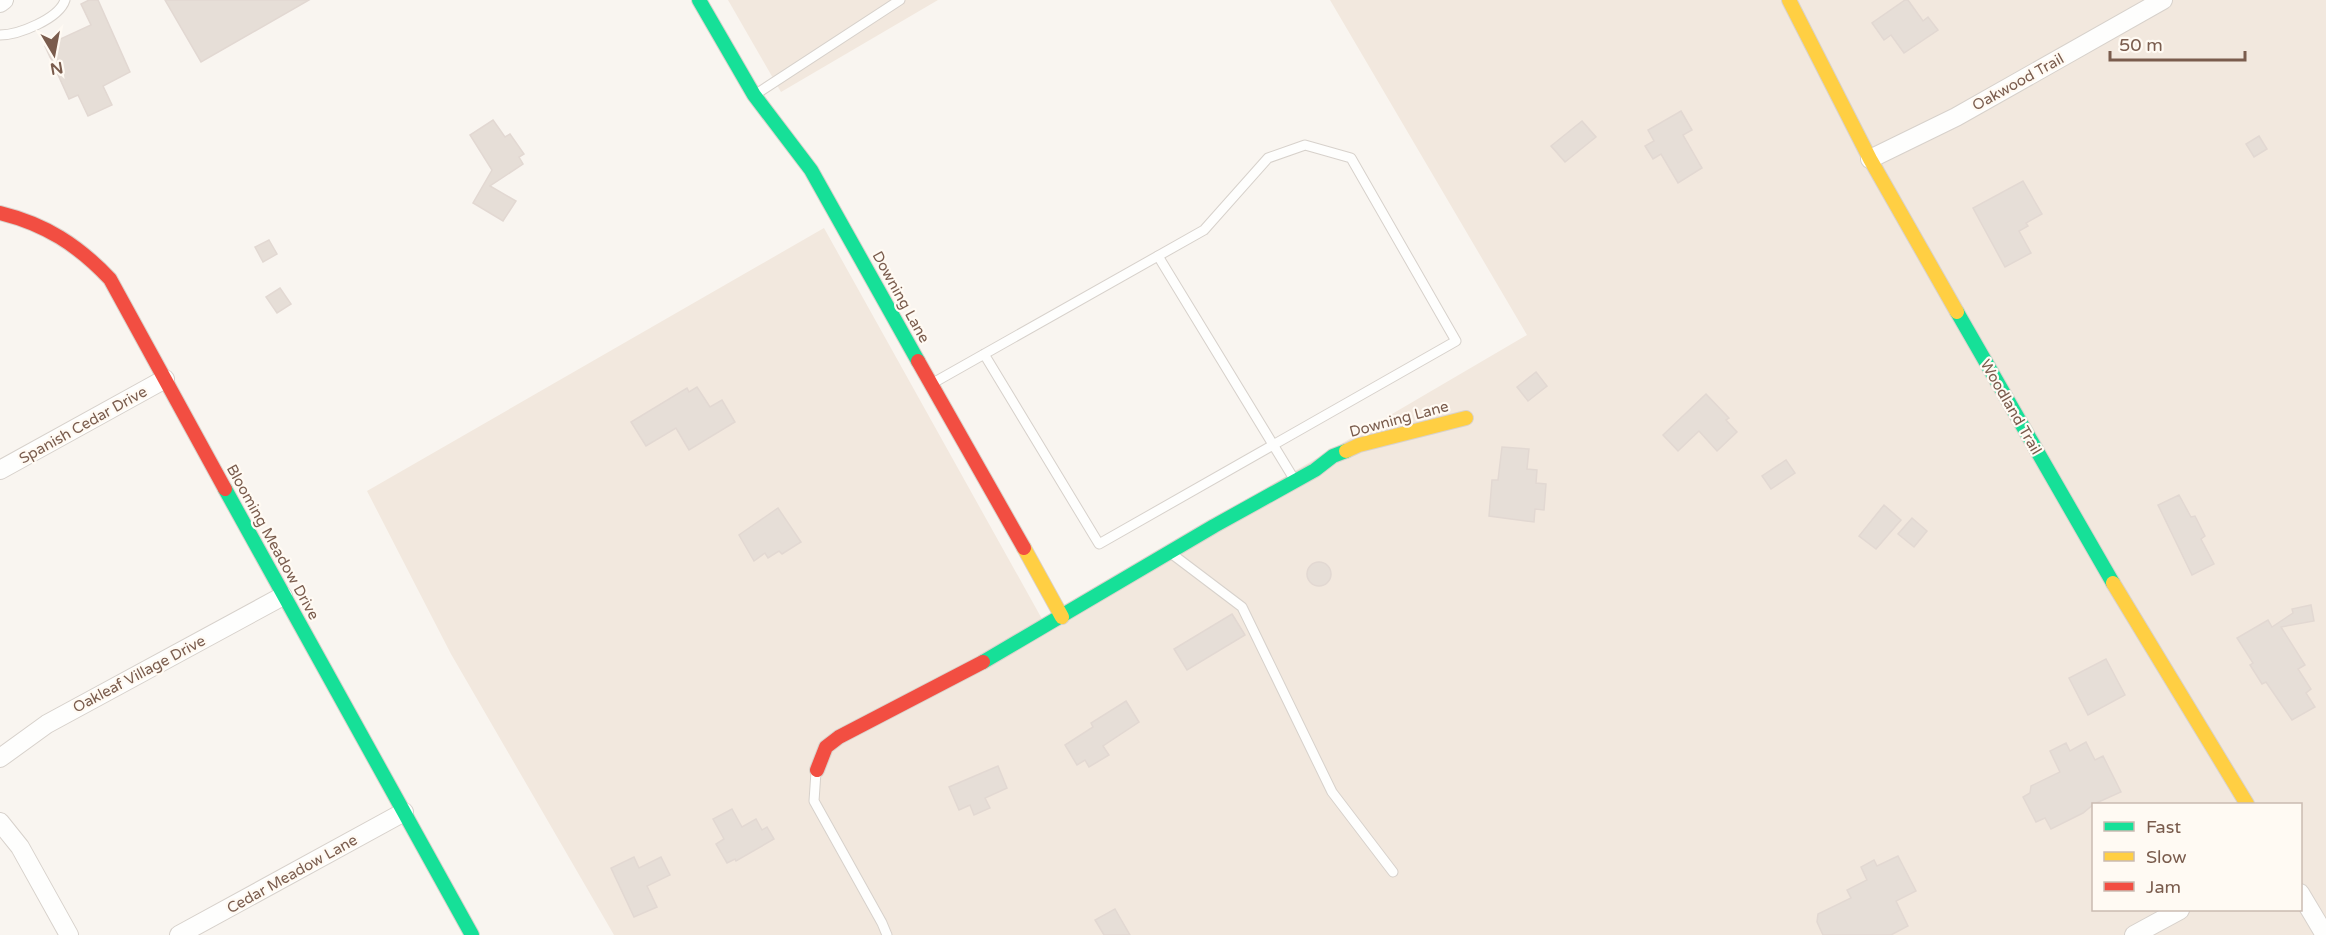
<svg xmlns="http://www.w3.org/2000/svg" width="2326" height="935" viewBox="0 0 2326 935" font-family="'Varela Round',sans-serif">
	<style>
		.residential { fill: #f2e8de; fill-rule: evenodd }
		.building { fill: #e6ded7; stroke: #e2d8d2; stroke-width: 1.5 }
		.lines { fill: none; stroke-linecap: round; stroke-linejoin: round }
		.lane-casing { stroke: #d7d1cb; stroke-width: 11 }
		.street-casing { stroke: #d7d1cb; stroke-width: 20 }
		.fast-casing { stroke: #d9d2cb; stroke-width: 16 }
		.slow-casing { stroke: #d9d2cb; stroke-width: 16 }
		.jam-casing { stroke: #d9d2cb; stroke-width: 16 }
		.lane { stroke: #fefefd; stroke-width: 9 }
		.street { stroke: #fefefd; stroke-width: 18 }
		.fast { stroke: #16e098; stroke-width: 14 }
		.slow { stroke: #ffcf43; stroke-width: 14 }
		.jam { stroke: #f24e42; stroke-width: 14 }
		.labels { text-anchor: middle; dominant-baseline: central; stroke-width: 4.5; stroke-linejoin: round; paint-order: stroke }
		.street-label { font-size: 15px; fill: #7a5c4d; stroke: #fffaf3 }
	</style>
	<rect width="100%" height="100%" fill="#f9f5f0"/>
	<g class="residential">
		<path d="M 728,0 L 938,0 L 781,92 Z"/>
		<path d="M 1330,0 L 2326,0 L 2326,935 L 614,935 L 451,654 L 367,491 L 824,228 L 1042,619 L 1527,335 ZM 2094,804 L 2300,804 L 2300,910 L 2094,910 Z"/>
	</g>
	<g class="building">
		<path d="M 89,0 L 98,0 L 130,72 L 103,86 L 112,105 L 88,116 L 78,95 L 69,99 L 45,46 L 91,25 L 81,4 Z"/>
		<path d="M 165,0 L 309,0 L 201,62 Z"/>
		<path d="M 1905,0 L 1908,0 L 1923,21 L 1928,17 L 1938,30 L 1904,53 L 1891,35 L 1884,40 L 1872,23 Z"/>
		<path d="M 1681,111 L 1692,130 L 1683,135 L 1702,168 L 1678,183 L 1661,154 L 1653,159 L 1645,146 L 1654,141 L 1648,130 Z"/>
		<path d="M 493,120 L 505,137 L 510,134 L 524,154 L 519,157 L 523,164 L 490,186 L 516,201 L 503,221 L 473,203 L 492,170 L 470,135 Z"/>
		<path d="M 1582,121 L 1596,137 L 1565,162 L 1551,146 Z"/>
		<path d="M 2259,136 L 2267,149 L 2254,157 L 2246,144 Z"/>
		<path d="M 2023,181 L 2042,214 L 2026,223 L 2028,226 L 2019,231 L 2031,253 L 2005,267 L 1973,208 Z"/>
		<path d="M 269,240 L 277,254 L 263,262 L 255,247 Z"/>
		<path d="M 280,288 L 291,304 L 277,313 L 266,297 Z"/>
		<path d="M 1536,372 L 1547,386 L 1528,401 L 1517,387 Z"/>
		<path d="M 697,387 L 710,407 L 722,400 L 735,422 L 689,450 L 676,428 L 646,446 L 631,422 L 687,388 L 689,392 Z"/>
		<path d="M 1706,394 L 1729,418 L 1726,420 L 1737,432 L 1717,451 L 1699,431 L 1678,451 L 1663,435 Z"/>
		<path d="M 1502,447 L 1529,449 L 1527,469 L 1537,470 L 1536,483 L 1546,484 L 1544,510 L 1535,509 L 1534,522 L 1489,516 L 1492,480 L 1498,480 Z"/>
		<path d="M 1786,460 L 1795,473 L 1771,489 L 1762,476 Z"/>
		<path d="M 2179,495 L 2191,517 L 2195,516 L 2205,536 L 2201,539 L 2214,564 L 2192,575 L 2158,505 Z"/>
		<path d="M 1884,505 L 1901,520 L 1876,549 L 1859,536 Z"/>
		<path d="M 778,508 L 801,542 L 782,554 L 779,551 L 768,558 L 765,553 L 754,561 L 739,535 Z"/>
		<path d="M 1912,518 L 1927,531 L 1914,547 L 1898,534 Z"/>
		<circle cx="1319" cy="574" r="12"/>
		<path d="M 2311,605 L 2314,621 L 2281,627 L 2305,665 L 2298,669 L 2311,689 L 2306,693 L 2315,707 L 2292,720 L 2266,682 L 2262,684 L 2250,665 L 2253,663 L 2237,638 L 2268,620 L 2272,627 L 2293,613 L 2292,609 Z"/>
		<path d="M 1232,614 L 1245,635 L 1187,670 L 1174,649 Z"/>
		<path d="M 2106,659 L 2125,695 L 2088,715 L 2069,678 Z"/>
		<path d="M 1126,701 L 1139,722 L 1103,746 L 1109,755 L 1089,767 L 1085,760 L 1077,765 L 1065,745 L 1093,727 L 1091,723 Z"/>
		<path d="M 2086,742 L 2095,760 L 2103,756 L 2121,792 L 2094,804 L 2083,813 L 2051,829 L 2045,818 L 2036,822 L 2023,797 L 2030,793 L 2031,786 L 2060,772 L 2050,751 L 2066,743 L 2070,751 Z"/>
		<path d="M 998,766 L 1007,788 L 985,798 L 990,808 L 974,815 L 970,805 L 959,810 L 949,787 Z"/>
		<path d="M 732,809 L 742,827 L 756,819 L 762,830 L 767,827 L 774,839 L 736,861 L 735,859 L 727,863 L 716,844 L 724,839 L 713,819 Z"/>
		<path d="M 1898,856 L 1916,891 L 1896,901 L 1908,926 L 1891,935 L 1823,935 L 1817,922 L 1818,914 L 1851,898 L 1847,890 L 1867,880 L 1861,867 L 1874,860 L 1877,866 Z"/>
		<path d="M 634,857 L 639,868 L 661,857 L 670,875 L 647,886 L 657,907 L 634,917 L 611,868 Z"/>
		<path d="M 1115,909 L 1119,916 L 1130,935 L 1104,935 L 1095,920 Z"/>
	</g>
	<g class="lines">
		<defs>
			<g id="lane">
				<path d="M 0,35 C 18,35 59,19 65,0"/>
				<path d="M 756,94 L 900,0"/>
				<path d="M 1158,256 L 1294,479"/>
				<path d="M 933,383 L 1204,230 L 1268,158 L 1305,145 L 1351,158 L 1456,341 L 1099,544 L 984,354"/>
				<path d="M 1172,554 L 1242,607 L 1332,792 L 1393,872"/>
				<path d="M 816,772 L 814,801 L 882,923 L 887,935"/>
			</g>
			<g id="street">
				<path d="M 0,3 L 4,0"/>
				<path d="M 1870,159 L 1956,117 L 2163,0"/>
				<path d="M 0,470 L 165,379"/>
				<path d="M 0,758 L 47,724 L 283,596"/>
				<path d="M 0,822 L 20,847 L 69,935"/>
				<path d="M 2300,893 L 2325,935"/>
				<path d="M 179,935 L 404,812"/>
				<path d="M 2134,935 L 2180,910"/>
			</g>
			<g id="fast">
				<path d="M 699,0 L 754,95 L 811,170 L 918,361"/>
				<path d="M 1957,312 L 2113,583"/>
				<path d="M 225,489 L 472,935"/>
				<path d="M 983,662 L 1214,526 L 1315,470 L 1333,456 L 1346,451"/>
			</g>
			<g id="slow">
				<path d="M 1789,0 L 1870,159 L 1957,312"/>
				<path d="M 1346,451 L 1359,445 L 1466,418"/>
				<path d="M 1024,548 L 1062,617"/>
				<path d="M 2113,583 L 2247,804"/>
			</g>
			<g id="jam">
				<path d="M 0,213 C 45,224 78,245 110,279 L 225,489"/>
				<path d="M 918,361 L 1024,548"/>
				<path d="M 817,770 L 826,747 L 839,737 L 983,662"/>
			</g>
		</defs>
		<use href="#lane" class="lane-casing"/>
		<use href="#street" class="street-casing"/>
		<use href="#fast" class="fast-casing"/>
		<use href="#slow" class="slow-casing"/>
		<use href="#jam" class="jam-casing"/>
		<use href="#lane" class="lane"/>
		<use href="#street" class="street"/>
		<use href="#fast" class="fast"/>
		<use href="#slow" class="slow"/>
		<use href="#jam" class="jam"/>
	</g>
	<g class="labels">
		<g class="street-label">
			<text transform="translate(2018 82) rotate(-29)">Oakwood Trail</text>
			<text transform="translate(901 297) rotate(61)">Downing Lane</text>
			<text transform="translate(2011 407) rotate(60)">Woodland Trail</text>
			<text transform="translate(1399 419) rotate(-15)">Downing Lane</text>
			<text transform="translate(83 425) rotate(-29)">Spanish Cedar Drive</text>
			<text transform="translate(273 542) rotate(61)">Blooming Meadow Drive</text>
			<text transform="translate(139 674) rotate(-28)">Oakleaf Village Drive</text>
			<text transform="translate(292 874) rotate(-29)">Cedar Meadow Lane</text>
		</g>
	</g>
	<rect x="2092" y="803" width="210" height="108" fill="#fffaf3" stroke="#cabbb1" stroke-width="1.5"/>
	<rect x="2104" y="822" width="30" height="9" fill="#16e098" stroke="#cabbb1" stroke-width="1.5"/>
	<text x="2146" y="833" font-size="18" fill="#7a5c4d">Fast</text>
	<rect x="2104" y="852" width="30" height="9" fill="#ffcf43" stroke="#cabbb1" stroke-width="1.5"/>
	<text x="2146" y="863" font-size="18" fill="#7a5c4d">Slow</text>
	<rect x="2104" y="882" width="30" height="9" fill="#f24e42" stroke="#cabbb1" stroke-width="1.5"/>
	<text x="2146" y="893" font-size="18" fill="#7a5c4d">Jam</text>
	<g transform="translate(54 54) rotate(170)" stroke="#fffaf3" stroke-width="4.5" paint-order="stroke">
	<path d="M0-4.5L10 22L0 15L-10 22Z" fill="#7a5c4d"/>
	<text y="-9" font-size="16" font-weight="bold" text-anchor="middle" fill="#7a5c4d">N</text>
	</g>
	<path d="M2110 51v9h135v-9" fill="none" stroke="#7a5c4d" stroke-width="3"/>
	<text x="2119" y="51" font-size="18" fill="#7a5c4d" stroke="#fffaf3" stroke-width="4.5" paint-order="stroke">50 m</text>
</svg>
